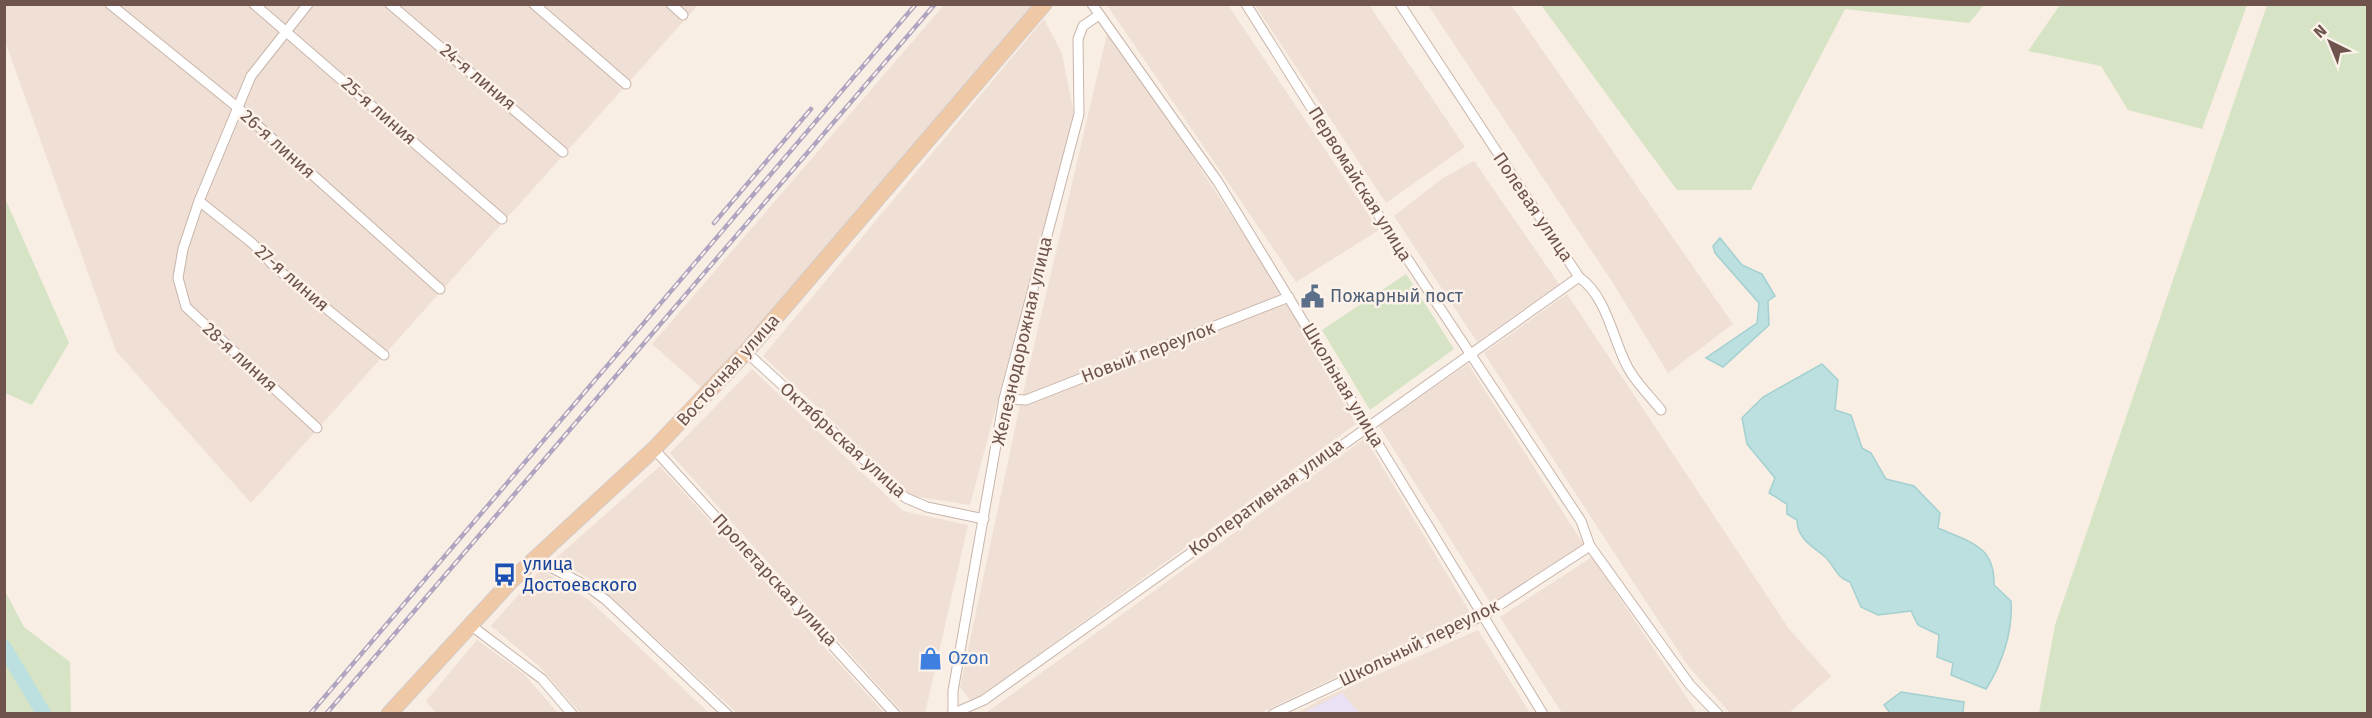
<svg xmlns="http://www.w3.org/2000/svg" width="2372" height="718" viewBox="0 0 2372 718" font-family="'Fira Sans',sans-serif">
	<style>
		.residential { fill: #efdfd4 }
		.education { fill: #ebe1f5 }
		.green { fill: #d6e4c5 }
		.water { fill: #bcdfdf; stroke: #a3d0d0; stroke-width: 1.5 }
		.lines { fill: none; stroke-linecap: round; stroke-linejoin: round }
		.river { stroke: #bcdfdf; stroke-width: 15 }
		.minor-casing { stroke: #c8b5ac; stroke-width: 11 }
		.primary-casing { stroke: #d4ccca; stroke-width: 17 }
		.minor { stroke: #fff; stroke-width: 9 }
		.primary { stroke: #efc8a5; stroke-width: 15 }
		.rail-casing { stroke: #afa5c0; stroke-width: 4.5 }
		.rail { stroke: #fcf2ea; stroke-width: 2; stroke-dasharray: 7; stroke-linecap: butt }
		.labels { text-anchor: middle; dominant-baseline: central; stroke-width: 5; stroke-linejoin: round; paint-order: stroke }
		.street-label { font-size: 18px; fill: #6e544d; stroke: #fcf2ea }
		.service-label { font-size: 18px; fill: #4e5e75; stroke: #fcf2ea; text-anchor: start }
		.transit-label { font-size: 18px; fill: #164399; stroke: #fcf2ea; text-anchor: start }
		.shop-label { font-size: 18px; fill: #366cbe; stroke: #fcf2ea; text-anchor: start }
	</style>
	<rect width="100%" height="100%" fill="#f9eee4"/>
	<g class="residential">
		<path d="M 5,5 L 698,5 L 251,503 L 116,351 L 5,41 Z"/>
		<path d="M 944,5 L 1038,5 L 703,389 L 652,344 Z"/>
		<path d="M 1107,5 L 1228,5 L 1379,230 L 1296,282 Z"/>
		<path d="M 1255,5 L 1369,5 L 1465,147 L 1386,203 Z"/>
		<path d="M 1428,5 L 1511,5 L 1733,324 L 1668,373 L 1613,283 Z"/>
		<path d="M 1044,19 L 1062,54 L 1074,114 L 970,505 L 912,496 L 763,356 Z"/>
		<path d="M 1107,34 L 1177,133 L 1283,294 L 1022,397 Z"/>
		<path d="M 1474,161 L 1559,284 L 1477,342 L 1394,216 L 1443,178 Z"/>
		<path d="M 1567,294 L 1789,629 L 1831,676 L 1789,713 L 1730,713 L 1688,666 L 1484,353 Z"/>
		<path d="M 1287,303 L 1356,424 L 972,702 L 960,687 L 1020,405 Z"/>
		<path d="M 1468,364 L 1584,545 L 1491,604 L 1379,426 Z"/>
		<path d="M 752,369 L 903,511 L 968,525 L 925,713 L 903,713 L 670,453 Z"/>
		<path d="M 1365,438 L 1471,614 L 1260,713 L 986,713 Z"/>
		<path d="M 660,466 L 884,713 L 737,713 L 593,581 L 555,559 Z"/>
		<path d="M 1592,557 L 1697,713 L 1562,713 L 1500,617 Z"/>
		<path d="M 541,569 L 589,600 L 709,713 L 580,713 L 539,666 L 491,626 Z"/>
		<path d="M 1478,630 L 1530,713 L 1295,714 L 1322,699 Z"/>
		<path d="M 477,640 L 524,674 L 558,713 L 436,713 L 426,701 Z"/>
	</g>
	<path class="education" d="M 1342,693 L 1359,713 L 1303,713 Z"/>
	<g class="green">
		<path d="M 1541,5 L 1984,5 L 1969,23 L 1845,9 L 1751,190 L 1677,190 Z"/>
		<path d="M 2060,5 L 2247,5 L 2202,129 L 2128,110 L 2101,66 L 2028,51 Z"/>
		<path d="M 2267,5 L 2367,5 L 2367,713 L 2039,713 L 2055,625 Z"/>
		<path d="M 4,196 L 69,343 L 32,405 L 5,393 Z"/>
		<path d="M 1406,274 L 1454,349 L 1370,410 L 1322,330 Z"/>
		<path d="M 5,591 L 24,627 L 70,662 L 71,713 L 5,713 Z"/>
	</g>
	<g class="water">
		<path d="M 1720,238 L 1742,265 L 1762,274 L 1775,296 L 1768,301 L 1769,325 L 1723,367 L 1706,358 L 1757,323 L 1759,303 L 1715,253 L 1713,246 Z"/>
		<path d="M 1822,364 L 1838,380 L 1835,410 L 1851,415 L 1862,448 L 1871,453 L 1886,479 L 1914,486 L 1940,513 L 1938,528 C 1969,542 1995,545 1994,585 L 2011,601 C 2013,632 2002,664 1986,689 L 1951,675 L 1953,663 L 1937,657 L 1939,635 L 1918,625 L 1911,611 L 1878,615 L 1861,607 L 1850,582 C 1835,577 1835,565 1824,556 C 1812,546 1797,538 1797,520 L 1787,514 L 1787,504 L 1769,493 L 1775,478 L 1747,444 L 1742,418 L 1763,397 Z"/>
		<path d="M 1901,692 L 1964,702 L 1963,713 L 1890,713 L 1884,705 Z"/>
	</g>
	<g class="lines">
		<path class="river" d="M 4,647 L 44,714"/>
		<defs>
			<g id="minor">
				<path d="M 110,4 L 237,107 L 440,289"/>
				<path d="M 254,4 L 502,219"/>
				<path d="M 308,4 L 251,76 L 199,201 L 183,249 L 178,278 L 186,307 L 317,428"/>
				<path d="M 390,4 L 563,152"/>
				<path d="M 534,4 L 626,84"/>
				<path d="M 671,4 L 683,15"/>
				<path d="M 1092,4 L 1218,182 L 1543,714"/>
				<path d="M 1246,4 L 1381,219 L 1581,521 L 1590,546 L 1690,685 L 1718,714"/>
				<path d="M 1400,4 L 1579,277 C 1607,297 1612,337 1627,366 C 1635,382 1650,396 1661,410"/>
				<path d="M 199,201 L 252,243 L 276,268 L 384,355"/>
				<path d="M 746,352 L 906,498 L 927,507 L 984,519"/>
				<path d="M 1004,399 L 1026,400 L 1289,297"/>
				<path d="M 654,449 L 895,714"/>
				<path d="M 533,558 L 587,586 L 606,600 L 727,714"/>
				<path d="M 469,624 L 542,679 L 572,714"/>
				<path d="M 952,714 L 984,700 L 1579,277"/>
				<path d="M 953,714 L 953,691 L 1004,399 L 1079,114 L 1078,39 L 1083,26 L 1099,15"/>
				<path d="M 1273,714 L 1484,615 L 1590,546"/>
			</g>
			<path id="primary" d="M 389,714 L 511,581 L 654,449 L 746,352 L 1044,4"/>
		</defs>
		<use href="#minor" class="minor-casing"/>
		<use href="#primary" class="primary-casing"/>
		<use href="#minor" class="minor"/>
		<use href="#primary" class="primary"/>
		<defs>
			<g id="rail">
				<path d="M 714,223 L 811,109"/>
				<path d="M 310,714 L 916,4"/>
				<path d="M 326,714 L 935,4"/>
			</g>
		</defs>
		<use href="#rail" class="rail-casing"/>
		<use href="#rail" class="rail"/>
	</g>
	<defs>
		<symbol id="civic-bare" viewBox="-9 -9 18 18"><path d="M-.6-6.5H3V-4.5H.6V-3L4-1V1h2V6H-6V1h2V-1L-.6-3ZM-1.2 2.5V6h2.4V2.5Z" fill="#5c6f8a" stroke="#fcf2ea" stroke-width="2.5" paint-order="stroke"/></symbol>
		<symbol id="bus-bare" viewBox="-9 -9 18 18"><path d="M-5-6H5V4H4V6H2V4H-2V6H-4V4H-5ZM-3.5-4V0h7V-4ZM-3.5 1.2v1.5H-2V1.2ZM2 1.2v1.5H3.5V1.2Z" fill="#1a4fb4" stroke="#fcf2ea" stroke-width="2.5" paint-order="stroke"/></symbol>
		<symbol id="shop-bare" viewBox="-9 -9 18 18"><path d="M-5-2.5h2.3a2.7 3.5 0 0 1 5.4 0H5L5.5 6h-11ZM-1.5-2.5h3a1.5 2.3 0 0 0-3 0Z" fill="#3f7fe0" stroke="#fcf2ea" stroke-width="2.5" paint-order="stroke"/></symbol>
	</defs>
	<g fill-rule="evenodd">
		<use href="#civic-bare" x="1296" y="280" width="33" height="33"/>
		<use href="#bus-bare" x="488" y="558" width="33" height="33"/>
		<use href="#shop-bare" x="914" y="642" width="33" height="33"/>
	</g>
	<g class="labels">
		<g class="street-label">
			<text transform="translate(478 77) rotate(40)">24-я линия</text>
			<text transform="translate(379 111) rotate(41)">25-я линия</text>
			<text transform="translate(278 144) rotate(42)">26-я линия</text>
			<text transform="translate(1360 184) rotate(58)">Первомайская улица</text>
			<text transform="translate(1533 207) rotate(56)">Полевая улица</text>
			<text transform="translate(292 278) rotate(41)">27-я линия</text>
			<text transform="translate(1022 341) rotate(-77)">Железнодорожная улица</text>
			<text transform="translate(1148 352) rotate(-21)">Новый переулок</text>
			<text transform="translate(240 357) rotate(42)">28-я линия</text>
			<text transform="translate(728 370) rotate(-48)">Восточная улица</text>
			<text transform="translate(1343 385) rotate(59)">Школьная улица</text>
			<text transform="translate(843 440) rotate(42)">Октябрьская улица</text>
			<text transform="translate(1266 497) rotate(-36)">Кооперативная улица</text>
			<text transform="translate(775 580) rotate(47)">Пролетарская улица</text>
			<text transform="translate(1419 643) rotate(-26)">Школьный переулок</text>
		</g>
		<g class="service-label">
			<text x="1330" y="296">Пожарный пост</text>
		</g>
		<g class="transit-label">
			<text x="523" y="564">улица<tspan x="523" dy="21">Достоевского</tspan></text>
		</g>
		<g class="shop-label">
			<text x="948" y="658">Ozon</text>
		</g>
	</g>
	<rect width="2372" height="718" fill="none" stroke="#6e544d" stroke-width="12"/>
	<g transform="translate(2330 42) rotate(317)" stroke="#fcf2ea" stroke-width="4.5" paint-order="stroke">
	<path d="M0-4.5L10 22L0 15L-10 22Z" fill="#6e544d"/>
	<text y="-9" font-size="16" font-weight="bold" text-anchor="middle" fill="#6e544d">N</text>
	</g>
</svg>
